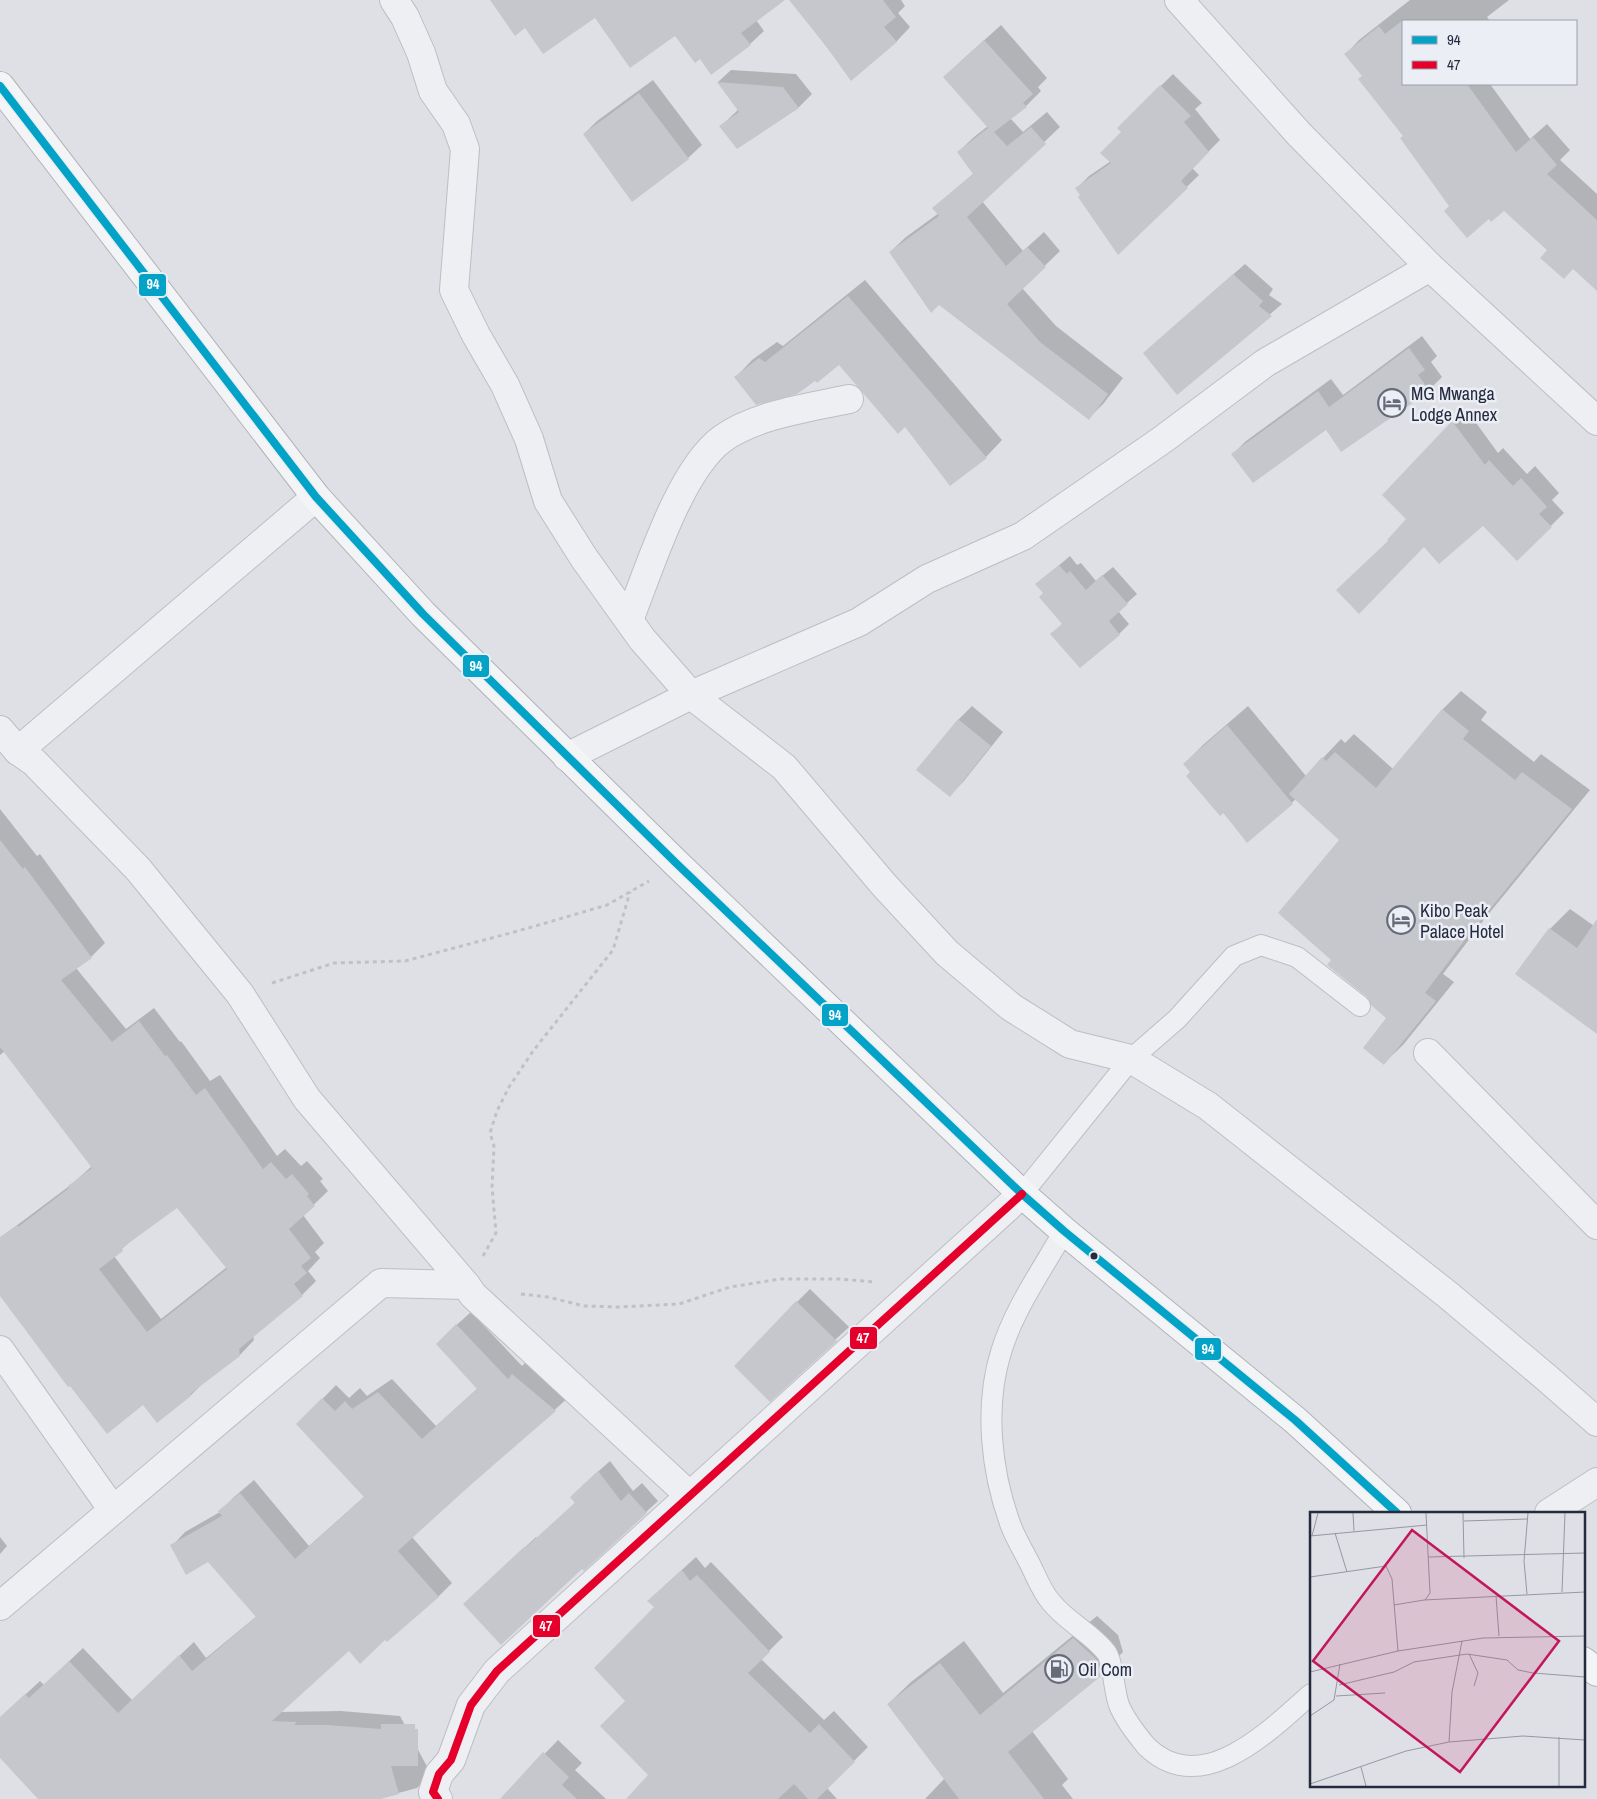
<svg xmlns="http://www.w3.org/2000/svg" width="1597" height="1799" viewBox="0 0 1597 1799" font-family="'Archivo Narrow',sans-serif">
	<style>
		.shadow { fill: #0003; fill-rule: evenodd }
		.building { fill: #c5c7cc; fill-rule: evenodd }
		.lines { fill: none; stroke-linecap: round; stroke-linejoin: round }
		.lane-casing { stroke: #bdbec3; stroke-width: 22 }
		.street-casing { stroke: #bdbec3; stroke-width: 30 }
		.highway-casing { stroke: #b1b3ba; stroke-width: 30 }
		.path { stroke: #c0c1c7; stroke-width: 3; stroke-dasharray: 4 4; stroke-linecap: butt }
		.lane { stroke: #eeeff2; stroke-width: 20 }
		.street { stroke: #eeeff2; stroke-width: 28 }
		.highway { stroke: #f3f4f5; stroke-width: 28 }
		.bus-1-casing { stroke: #eceef5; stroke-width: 11 }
		.bus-2-casing { stroke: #eceef5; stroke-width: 11 }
		.bus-1 { stroke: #02a3c7; stroke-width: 8 }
		.bus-2 { stroke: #e4002b; stroke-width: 8 }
		.bus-dot { fill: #252b3f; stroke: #eceef5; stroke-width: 2 }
		.labels { text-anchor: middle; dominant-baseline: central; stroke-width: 5; stroke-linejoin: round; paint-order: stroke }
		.poi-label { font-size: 18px; fill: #252b3f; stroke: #eceef5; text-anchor: start }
		.inset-road { fill: none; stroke: #9598a3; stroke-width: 1 }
		.view { fill: #c2185b; fill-opacity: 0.15; stroke: #c2185b; stroke-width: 2.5 }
		.inset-edge { fill: none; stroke: #252b3f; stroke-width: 2.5 }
		.line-badge { stroke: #eceef5; stroke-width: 2 }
		.badge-label { font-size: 14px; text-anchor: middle; font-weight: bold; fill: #fff }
	</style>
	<rect width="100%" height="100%" fill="#dfe0e5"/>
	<g class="shadow">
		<path d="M 492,0 L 783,0 L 756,20 L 764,31 L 750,44 L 675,34 L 595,16 L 525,26 Z"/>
		<path d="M 791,0 L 901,0 L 905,6 L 898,13 L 910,27 L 897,41 L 851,79 Z"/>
		<path d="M 1410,0 L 1509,0 L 1487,17 L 1490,21 L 1403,21 L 1403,84 L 1490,84 L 1530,139 L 1547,124 L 1570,150 L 1560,160 L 1597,194 L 1597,289 L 1504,210 L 1489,218 L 1450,206 L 1363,75 L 1346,54 L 1359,40 Z"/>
		<path d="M 1001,25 L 1047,78 L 1038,87 L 1041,91 L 1026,106 L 1010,118 L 1023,132 L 1047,112 L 1060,127 L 982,201 L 1023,251 L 1044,232 L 1060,251 L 1022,288 L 1056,326 L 1123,378 L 1104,403 L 1089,418 L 890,252 L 906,237 L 939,213 L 934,208 L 974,173 L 958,152 L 974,137 L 988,126 L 960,62 Z"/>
		<path d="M 731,70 L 796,74 L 812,94 L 799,107 L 737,148 L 721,126 L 739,109 L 718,82 Z"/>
		<path d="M 1173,74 L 1202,103 L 1195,109 L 1220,140 L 1192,168 L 1199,175 L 1119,253 L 1077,188 L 1089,176 L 1111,161 L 1123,132 L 1118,128 Z"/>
		<path d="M 653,80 L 702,145 L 688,158 L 633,200 L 584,134 L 597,121 Z"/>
		<path d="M 1245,264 L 1273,289 L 1269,295 L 1282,304 L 1178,393 L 1144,353 Z"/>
		<path d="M 865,280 L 1002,440 L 986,457 L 950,484 L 906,425 L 839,363 L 815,379 L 736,377 L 752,360 L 777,342 L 783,346 Z"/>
		<path d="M 1422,336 L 1437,356 L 1431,362 L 1442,377 L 1429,390 L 1326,428 L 1233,454 L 1246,441 L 1331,379 L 1343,395 Z"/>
		<path d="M 1466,409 L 1498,453 L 1503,448 L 1527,474 L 1535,466 L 1559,493 L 1552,500 L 1564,513 L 1517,559 L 1483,524 L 1424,545 L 1389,541 L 1408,519 L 1384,495 Z"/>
		<path d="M 1070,556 L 1077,565 L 1081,563 L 1096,581 L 1113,567 L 1137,594 L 1118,611 L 1129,624 L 1119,634 L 1063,623 L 1045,593 L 1037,584 Z"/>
		<path d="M 1461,691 L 1487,712 L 1481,720 L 1534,762 L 1541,754 L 1590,790 L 1486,917 L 1443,974 L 1454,982 L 1403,1045 L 1384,1063 L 1388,1018 L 1368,996 L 1341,840 L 1296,799 L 1247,842 L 1184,764 L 1204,744 L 1248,706 L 1306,776 L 1341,739 L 1345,743 L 1354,734 L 1393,769 L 1443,709 Z"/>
		<path d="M 972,706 L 1003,732 L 963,782 L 950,795 L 918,770 L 959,719 Z"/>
		<path d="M 0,809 L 37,856 L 40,854 L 105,943 L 91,957 L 76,968 L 126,1029 L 154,1008 L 180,1042 L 181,1041 L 210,1081 L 220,1075 L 277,1156 L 285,1149 L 301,1166 L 307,1161 L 323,1179 L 320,1181 L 328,1191 L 303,1215 L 324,1243 L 315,1252 L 320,1258 L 308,1271 L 316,1281 L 302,1295 L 253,1336 L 254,1340 L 240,1355 L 205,1381 L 191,1395 L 143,1403 L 0,1288 L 0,1238 L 72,1184 L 92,1166 L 5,1051 L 0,1055 ZM 177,1207 L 227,1267 L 161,1319 L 114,1256 L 135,1237 Z"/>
		<path d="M 1570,909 L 1597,928 L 1597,1032 L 1550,929 Z"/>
		<path d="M 810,1289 L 849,1327 L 770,1400 L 797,1302 Z"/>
		<path d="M 471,1312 L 522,1366 L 527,1361 L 569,1397 L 412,1537 L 452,1583 L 438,1597 L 385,1638 L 349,1650 L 280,1712 L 341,1711 L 400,1716 L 431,1774 L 417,1788 L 376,1799 L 40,1799 L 0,1756 L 0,1718 L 40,1681 L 44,1685 L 83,1648 L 132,1700 L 194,1642 L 206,1658 L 257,1616 L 209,1560 L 172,1546 L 185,1532 L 220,1512 L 233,1498 L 254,1480 L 309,1546 L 365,1496 L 298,1424 L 336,1385 L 349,1398 L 360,1388 L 367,1396 L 392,1379 L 436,1426 L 478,1388 L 451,1330 Z"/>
		<path d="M 610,1461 L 633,1491 L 642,1483 L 658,1501 L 584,1569 L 583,1567 L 476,1593 L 536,1537 L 537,1538 L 576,1502 L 583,1485 Z"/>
		<path d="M 0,1537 L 7,1546 L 0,1554 Z"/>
		<path d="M 696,1557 L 705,1568 L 711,1562 L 783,1637 L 761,1659 L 824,1720 L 834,1711 L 868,1747 L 827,1788 L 837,1799 L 628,1799 L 650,1775 L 627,1701 L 663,1587 Z"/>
		<path d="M 1097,1616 L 1118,1635 L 1123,1652 L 1100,1675 L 1032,1731 L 1068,1779 L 1062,1785 L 1073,1799 L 925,1799 L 945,1778 L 888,1704 L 911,1682 L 964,1641 L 1003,1693 Z"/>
		<path d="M 558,1740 L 582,1763 L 575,1770 L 606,1799 L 501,1799 Z"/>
	</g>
	<g class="building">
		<path d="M 490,0 L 785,0 L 741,33 L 751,45 L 711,75 L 700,59 L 695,63 L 675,36 L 630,68 L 595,18 L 543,54 L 525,28 L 515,36 Z"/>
		<path d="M 789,0 L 883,0 L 896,17 L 884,27 L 897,42 L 851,81 L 826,46 Z"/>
		<path d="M 1403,20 L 1403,84 L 1467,84 L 1516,152 L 1533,137 L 1557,165 L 1547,174 L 1597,220 L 1597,291 L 1573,269 L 1564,279 L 1540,258 L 1547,250 L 1504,211 L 1491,222 L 1489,219 L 1467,238 L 1444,211 L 1449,206 L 1400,138 L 1403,136 L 1358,79 L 1362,76 L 1344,54 L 1379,26 L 1385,34 Z"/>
		<path d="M 984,40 L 1033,94 L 1023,103 L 1027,107 L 994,132 L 1007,146 L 1031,127 L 1046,144 L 967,217 L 1006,266 L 1027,247 L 1046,267 L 1007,304 L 1040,342 L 1108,394 L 1089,420 L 939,305 L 931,313 L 889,252 L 939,216 L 932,208 L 973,174 L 957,152 L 988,128 L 943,77 Z"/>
		<path d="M 717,82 L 783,87 L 799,108 L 737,149 L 719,126 L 739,112 Z"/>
		<path d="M 1160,85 L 1191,116 L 1184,122 L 1209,152 L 1181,181 L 1188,188 L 1118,255 L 1078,197 L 1080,195 L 1075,188 L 1111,163 L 1100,153 L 1121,132 L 1117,128 Z"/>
		<path d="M 639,93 L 689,159 L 632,202 L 583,134 Z"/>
		<path d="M 1233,274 L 1263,301 L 1259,306 L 1272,316 L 1177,395 L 1143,353 Z"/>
		<path d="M 848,296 L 987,458 L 950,486 L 905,427 L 898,434 L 839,365 L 817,383 L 815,381 L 797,394 L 756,405 L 734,377 L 759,358 L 765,362 Z"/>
		<path d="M 1409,348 L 1425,370 L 1418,375 L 1430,391 L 1341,452 L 1326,430 L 1253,483 L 1231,454 L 1318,391 L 1329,407 Z"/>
		<path d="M 1452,421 L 1485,465 L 1489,460 L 1513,486 L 1521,478 L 1547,507 L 1539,514 L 1552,527 L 1517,561 L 1483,526 L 1439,564 L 1424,547 L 1359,614 L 1336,590 L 1388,541 L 1387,540 L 1406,519 L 1382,495 Z"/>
		<path d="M 1059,565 L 1067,574 L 1070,571 L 1086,590 L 1102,575 L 1128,604 L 1109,621 L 1120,635 L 1080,668 L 1050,634 L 1062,624 L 1039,597 L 1043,593 L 1035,584 Z"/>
		<path d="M 1442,709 L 1469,731 L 1463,739 L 1515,780 L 1522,772 L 1572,809 L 1467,937 L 1425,993 L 1436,1001 L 1384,1065 L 1363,1048 L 1386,1018 L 1371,1005 L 1367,997 L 1327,965 L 1331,960 L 1278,913 L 1339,840 L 1289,794 L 1322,757 L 1326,761 L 1335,752 L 1376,788 Z"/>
		<path d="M 958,719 L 991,746 L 950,797 L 916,770 Z"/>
		<path d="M 1227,725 L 1293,804 L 1247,843 L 1224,813 L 1220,816 L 1186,776 L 1190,772 L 1183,764 Z"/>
		<path d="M 0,840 L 23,869 L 25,867 L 92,958 L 61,980 L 112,1042 L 139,1021 L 165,1056 L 167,1055 L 196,1095 L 205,1088 L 263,1169 L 271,1162 L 286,1179 L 292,1174 L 309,1194 L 307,1196 L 315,1206 L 289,1229 L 311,1258 L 301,1266 L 307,1273 L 294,1284 L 303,1296 L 239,1349 L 240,1356 L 190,1394 L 191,1396 L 157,1423 L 143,1405 L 107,1434 L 70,1386 L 68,1387 L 0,1296 L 0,1237 L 17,1225 L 18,1227 L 69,1188 L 68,1186 L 92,1168 L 0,1047 ZM 177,1208 L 227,1269 L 147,1332 L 99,1269 L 123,1251 L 122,1248 Z"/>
		<path d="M 1597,919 L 1597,1034 L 1515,974 L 1549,928 L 1577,948 Z"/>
		<path d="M 796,1301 L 837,1341 L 770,1402 L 734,1366 Z"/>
		<path d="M 456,1324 L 508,1379 L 512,1374 L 556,1411 L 467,1488 L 398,1551 L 439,1597 L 387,1642 L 385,1640 L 360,1664 L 349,1651 L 272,1721 L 297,1722 L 294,1725 L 327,1725 L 381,1729 L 381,1724 L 415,1724 L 415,1729 L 418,1729 L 418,1766 L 391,1766 L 399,1794 L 381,1799 L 38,1799 L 0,1758 L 0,1717 L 25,1694 L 29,1698 L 69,1661 L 118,1713 L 179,1655 L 192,1671 L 256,1617 L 208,1562 L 186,1575 L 170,1545 L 222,1516 L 218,1511 L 240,1493 L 295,1559 L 364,1497 L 296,1424 L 322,1398 L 335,1411 L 345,1401 L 352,1409 L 378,1392 L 422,1439 L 477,1389 L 436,1344 Z"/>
		<path d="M 598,1471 L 621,1501 L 629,1493 L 647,1513 L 584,1571 L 582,1569 L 501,1645 L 463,1604 L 524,1547 L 525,1548 L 575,1503 L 570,1497 Z"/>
		<path d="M 682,1570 L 690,1581 L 697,1575 L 770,1652 L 748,1673 L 810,1733 L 819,1724 L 855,1762 L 817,1799 L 808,1799 L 794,1784 L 778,1799 L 626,1799 L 648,1775 L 600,1726 L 625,1701 L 594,1668 L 654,1607 L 647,1601 Z"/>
		<path d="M 1073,1638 L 1096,1659 L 1101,1676 L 1008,1752 L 1044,1799 L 959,1799 L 887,1704 L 940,1663 L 980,1715 Z"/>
		<path d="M 543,1752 L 569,1777 L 562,1785 L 577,1799 L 500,1799 Z"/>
	</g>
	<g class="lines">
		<defs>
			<g id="lane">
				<path d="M 1022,1194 L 1131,1059 L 1177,1019 L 1234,956 L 1261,945 L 1297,957 L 1360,1006"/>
				<path d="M 1064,1231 C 1042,1270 1014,1309 1001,1352 C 984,1407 991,1472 1011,1526 C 1016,1539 1024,1552 1030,1564 C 1036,1576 1042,1592 1051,1602 C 1066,1621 1091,1633 1106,1652 C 1113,1661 1114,1692 1119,1705 C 1125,1720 1137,1735 1147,1747 C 1202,1799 1268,1732 1311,1694"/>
			</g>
			<g id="street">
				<path d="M 394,0 L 405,17 L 421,53 L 433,91 L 456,124 L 465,149 L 454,290 L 476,335 L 505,385 L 529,439 L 548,501 L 584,558 L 642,639 L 691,695 L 784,767 L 884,885 L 947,953 L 1011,1007 L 1070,1044 L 1131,1059 L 1208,1106 L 1448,1295 L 1548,1379 L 1597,1422"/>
				<path d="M 1179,0 L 1299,134 L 1430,267 L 1597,421"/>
				<path d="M 629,620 C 649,570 679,471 722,439 C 754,415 811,407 849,399"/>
				<path d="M 0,730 L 18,751 L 34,762 L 138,869 L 240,994 L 307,1099 L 466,1285 L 473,1295 L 689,1495"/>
				<path d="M 18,751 L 316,497"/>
				<path d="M 567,757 L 691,695 L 859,622 L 927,579 L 1023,536 L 1162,440 L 1265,363 L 1430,267"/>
				<path d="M 1428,1053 L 1597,1225"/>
				<path d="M 0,1350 L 113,1510"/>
				<path d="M 1549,1513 L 1597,1482"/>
				<path d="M 0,1606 L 381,1283 L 466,1285"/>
				<path d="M 438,1799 L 433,1792 L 439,1774 L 451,1760 L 471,1705 L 497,1671 L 1022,1194"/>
			</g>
			<g id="highway">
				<path d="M 0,86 L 316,497 L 423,614 L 677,864 L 1022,1194 L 1064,1231 L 1295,1420 L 1397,1513"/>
				<path d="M 1583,1661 L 1597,1672"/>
			</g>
		</defs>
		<use href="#lane" class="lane-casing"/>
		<use href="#street" class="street-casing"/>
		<use href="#highway" class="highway-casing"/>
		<g class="path">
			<path d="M 272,983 L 334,963 L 405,961 L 518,931 L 607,905 L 649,881"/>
			<path d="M 483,1256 L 496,1233 L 492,1187 L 494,1146 L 490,1133 L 497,1111 L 509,1087 L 533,1051 L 613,950 L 630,892"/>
			<path d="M 521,1294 L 548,1297 L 584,1306 L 619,1307 L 679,1304 L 730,1287 L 780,1279 L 839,1279 L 875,1282"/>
		</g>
		<use href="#lane" class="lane"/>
		<use href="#street" class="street"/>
		<use href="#highway" class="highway"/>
		<defs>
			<path id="bus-1" d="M 0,86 L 316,497 L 423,614 L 677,864 L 1022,1194 L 1064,1231 L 1295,1420 L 1397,1513"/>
			<path id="bus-2" d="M 438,1799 L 433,1792 L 439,1774 L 451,1760 L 471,1705 L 497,1671 L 1022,1194"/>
		</defs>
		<use href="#bus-1" class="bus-1-casing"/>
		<use href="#bus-2" class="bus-2-casing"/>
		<use href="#bus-1" class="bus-1"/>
		<use href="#bus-2" class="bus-2"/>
	</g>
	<defs>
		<symbol id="hotel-ring" viewBox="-11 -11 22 22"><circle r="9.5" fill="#eceef5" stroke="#666a79" stroke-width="1.5"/><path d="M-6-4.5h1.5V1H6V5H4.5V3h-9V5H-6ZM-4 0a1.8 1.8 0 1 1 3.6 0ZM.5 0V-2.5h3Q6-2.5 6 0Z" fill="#666a79"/></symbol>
		<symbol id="fuel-ring" viewBox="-11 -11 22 22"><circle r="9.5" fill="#eceef5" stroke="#666a79" stroke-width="1.5"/><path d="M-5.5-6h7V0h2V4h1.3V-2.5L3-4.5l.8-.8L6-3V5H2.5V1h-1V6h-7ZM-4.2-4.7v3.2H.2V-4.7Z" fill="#666a79"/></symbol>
	</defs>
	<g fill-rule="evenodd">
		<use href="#hotel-ring" x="1376" y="387" width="32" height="32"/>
		<use href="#hotel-ring" x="1385" y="904" width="32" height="32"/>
		<use href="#fuel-ring" x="1043" y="1653" width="32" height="32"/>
	</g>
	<circle class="bus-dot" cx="1094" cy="1256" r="4.5"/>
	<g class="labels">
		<g class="poi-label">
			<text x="1411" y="393">MG Mwanga<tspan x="1411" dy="21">Lodge Annex</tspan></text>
			<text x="1420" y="910">Kibo Peak<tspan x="1420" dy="21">Palace Hotel</tspan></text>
			<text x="1078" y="1669">Oil Com</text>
		</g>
	</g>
	<g transform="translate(1310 1512)">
		<rect width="275" height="275" fill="#dfe0e5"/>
		<path class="inset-road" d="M 43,1 L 44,19M 153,1 L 154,46M 154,9 L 218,7M 25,21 L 37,60M 0,24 L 117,13M 2,24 L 8,1M 118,45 L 275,41M 0,65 L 76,54 L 82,67 L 88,139M 252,80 L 255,1M 217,82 L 214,49 L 218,1M 186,84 L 189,124M 115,88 L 120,81 L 116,1M 84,93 L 114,88 L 275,80M 159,142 L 168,161 L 164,174M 0,160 L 88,139 L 173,126 L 275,124M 29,173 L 84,160 L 104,150 L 157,142 L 197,148 L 208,158 L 223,161 L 275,165M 26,184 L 75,181M 0,204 L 24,188 L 30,152M 139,230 L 142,180 L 152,129M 51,255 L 56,274M 0,272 L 96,239 L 139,230 L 213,224 L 275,228M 249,274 L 249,225"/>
		<path class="view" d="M 102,18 L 249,129 L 150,260 L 3,149 Z"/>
		<rect width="275" height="275" class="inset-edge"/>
	</g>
	<g class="line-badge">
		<rect x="138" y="273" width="29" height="24" rx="5" fill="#02a3c7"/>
		<rect x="462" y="654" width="28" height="24" rx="5" fill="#02a3c7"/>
		<rect x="821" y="1003" width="28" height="24" rx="5" fill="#02a3c7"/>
		<rect x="849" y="1326" width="29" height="24" rx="5" fill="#e4002b"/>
		<rect x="1194" y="1337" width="28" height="24" rx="5" fill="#02a3c7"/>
		<rect x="532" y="1614" width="29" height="24" rx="5" fill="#e4002b"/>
	</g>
	<g class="badge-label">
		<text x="153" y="289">94</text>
		<text x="476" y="671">94</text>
		<text x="835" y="1020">94</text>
		<text x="863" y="1343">47</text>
		<text x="1208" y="1354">94</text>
		<text x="546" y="1631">47</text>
	</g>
	<rect x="1402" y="20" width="175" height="65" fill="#eceef5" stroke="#9ca0ac"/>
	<rect x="1412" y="36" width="25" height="8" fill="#02a3c7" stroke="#9ca0ac"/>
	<text x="1447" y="45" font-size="15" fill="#252b3f">94</text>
	<rect x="1412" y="61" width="25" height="8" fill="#e4002b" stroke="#9ca0ac"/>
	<text x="1447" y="70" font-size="15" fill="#252b3f">47</text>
</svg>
